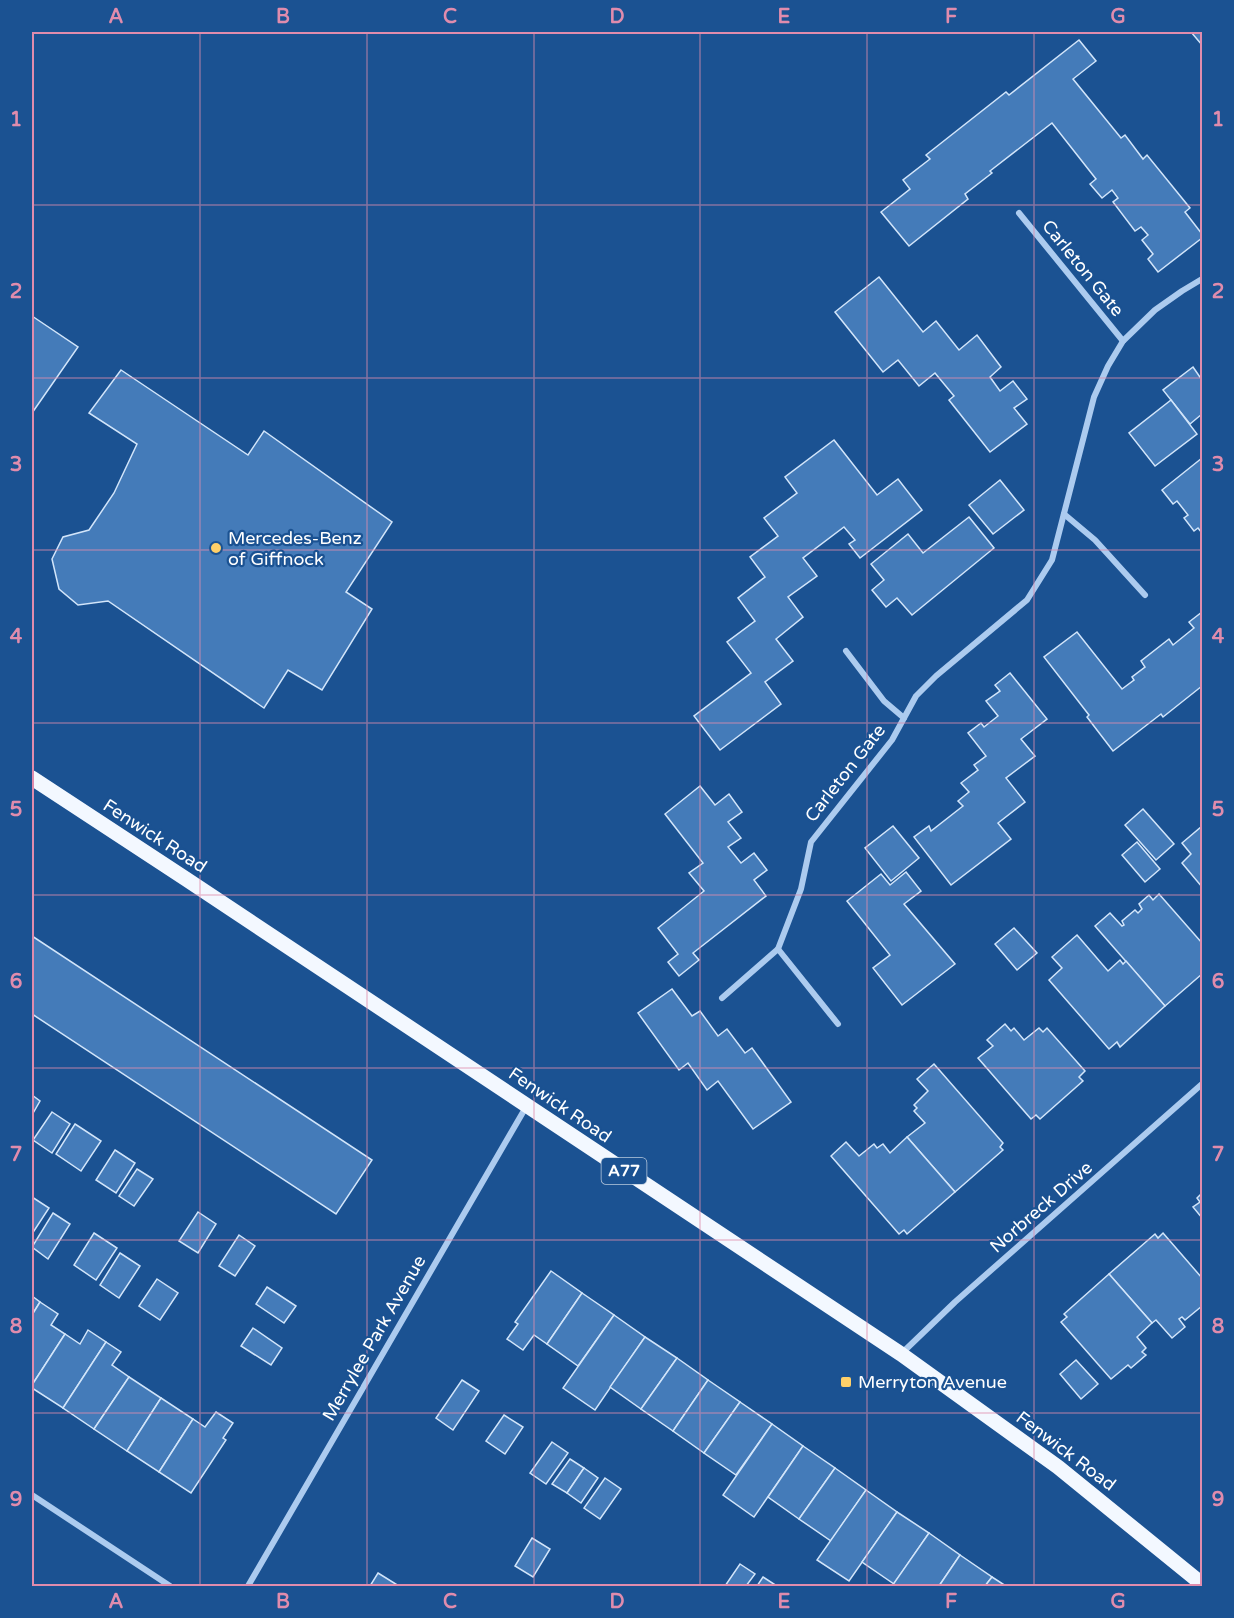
<svg xmlns="http://www.w3.org/2000/svg" width="1234" height="1618" viewBox="0 0 1234 1618" font-family="'Varela Round',sans-serif">
	<style>
		.building { fill: #447bb9; stroke: #d2e5fa; stroke-width: 1.5 }
		.lines { fill: none; stroke-linecap: round; stroke-linejoin: round }
		.street { stroke: #accbef; stroke-width: 6 }
		.primary { stroke: #f3f8ff; stroke-width: 15 }
		.grid { fill: none; stroke: #e08cad; stroke-width: 1.5; stroke-opacity: 0.55 }
		.poi-dot { fill: #ffd069; stroke: #1b5292; stroke-width: 2 }
		.labels { text-anchor: middle; dominant-baseline: central; stroke-width: 4.5; stroke-linejoin: round; paint-order: stroke }
		.shield { fill: #1b5292; stroke: #bbcbde; stroke-width: 1.5 }
		.shield-label { font-size: 16px; font-weight: bold; fill: #fff }
		.street-label { font-size: 18px; fill: #fff; stroke: #1b5292 }
		.poi-label { font-size: 18px; fill: #fff; stroke: #1b5292; text-anchor: start }
		.neatline { fill: none; stroke: #e08cad; stroke-width: 2 }
		.grid-label { font-size: 20px; text-anchor: middle; font-weight: bold; fill: #e08cad }
	</style>
	<rect width="100%" height="100%" fill="#1b5292"/>
	<g class="building">
		<path d="M 1191,32 L 1202,32 L 1202,45 Z"/>
		<path d="M 1079,40 L 1096,61 L 1073,79 L 1121,138 L 1125,135 L 1143,159 L 1147,155 L 1190,208 L 1185,212 L 1202,234 L 1202,238 L 1158,272 L 1148,259 L 1153,254 L 1142,240 L 1148,235 L 1141,227 L 1135,231 L 1113,202 L 1118,198 L 1112,190 L 1102,198 L 1090,184 L 1096,179 L 1052,123 L 990,171 L 992,173 L 965,194 L 968,199 L 909,246 L 881,212 L 910,189 L 903,180 L 930,159 L 926,155 L 1006,92 L 1009,95 Z"/>
		<path d="M 879,277 L 923,332 L 936,321 L 959,350 L 977,335 L 1001,367 L 990,377 L 1000,391 L 1013,381 L 1027,399 L 1014,408 L 1027,424 L 990,452 L 949,400 L 954,396 L 935,373 L 919,386 L 898,360 L 883,372 L 835,312 Z"/>
		<path d="M 32,316 L 78,347 L 32,413 Z"/>
		<path d="M 1193,367 L 1202,380 L 1202,414 L 1190,424 L 1163,390 Z"/>
		<path d="M 121,370 L 248,455 L 264,431 L 392,522 L 346,592 L 372,609 L 322,690 L 288,670 L 264,708 L 108,601 L 78,605 L 59,589 L 52,559 L 63,537 L 89,530 L 114,493 L 137,444 L 89,413 Z"/>
		<path d="M 1171,400 L 1197,434 L 1155,466 L 1129,433 Z"/>
		<path d="M 834,440 L 877,495 L 898,479 L 922,510 L 860,558 L 849,544 L 855,540 L 844,527 L 803,558 L 817,576 L 788,597 L 803,617 L 776,639 L 793,661 L 765,682 L 781,704 L 720,750 L 694,716 L 751,673 L 727,642 L 755,621 L 738,598 L 765,577 L 750,557 L 778,536 L 764,518 L 797,493 L 785,477 Z"/>
		<path d="M 1202,458 L 1202,533 L 1198,528 L 1194,531 L 1184,518 L 1188,515 L 1177,501 L 1173,504 L 1162,490 Z"/>
		<path d="M 1000,480 L 1024,510 L 993,534 L 969,505 Z"/>
		<path d="M 969,517 L 994,548 L 912,615 L 897,598 L 886,607 L 872,590 L 884,580 L 871,564 L 908,534 L 923,553 Z"/>
		<path d="M 1202,612 L 1202,686 L 1163,717 L 1161,714 L 1113,751 L 1087,717 L 1089,715 L 1044,657 L 1077,632 L 1122,689 L 1134,680 L 1132,677 L 1145,667 L 1141,661 L 1169,639 L 1173,645 L 1194,628 L 1189,622 Z"/>
		<path d="M 1010,673 L 1047,719 L 1021,739 L 1035,756 L 1006,778 L 1025,802 L 998,823 L 1011,839 L 951,885 L 914,837 L 929,826 L 931,831 L 963,806 L 958,801 L 969,792 L 961,783 L 978,770 L 974,765 L 986,756 L 968,733 L 981,723 L 984,727 L 998,716 L 986,701 L 1000,691 L 995,685 Z"/>
		<path d="M 700,786 L 715,805 L 729,794 L 742,812 L 728,822 L 741,838 L 728,847 L 741,863 L 754,853 L 767,870 L 754,880 L 766,896 L 693,953 L 699,960 L 679,976 L 668,962 L 678,954 L 658,928 L 704,891 L 689,873 L 703,863 L 665,814 Z"/>
		<path d="M 1143,809 L 1174,844 L 1156,860 L 1125,825 Z"/>
		<path d="M 893,826 L 919,858 L 891,881 L 865,848 Z"/>
		<path d="M 1201,827 L 1202,829 L 1202,887 L 1182,863 L 1191,854 L 1182,843 Z"/>
		<path d="M 1137,842 L 1160,869 L 1145,882 L 1122,855 Z"/>
		<path d="M 906,872 L 921,891 L 904,904 L 955,964 L 902,1005 L 873,968 L 890,955 L 847,901 L 881,874 L 890,885 Z"/>
		<path d="M 1159,894 L 1202,943 L 1202,974 L 1165,1006 L 1095,926 L 1110,913 L 1122,926 L 1124,925 L 1122,921 L 1135,910 L 1138,913 L 1142,909 L 1139,904 L 1149,895 L 1153,900 Z"/>
		<path d="M 1014,928 L 1037,953 L 1017,970 L 995,944 Z"/>
		<path d="M 1077,935 L 1108,971 L 1120,960 L 1123,964 L 1126,961 L 1165,1006 L 1120,1047 L 1117,1042 L 1109,1049 L 1049,980 L 1062,968 L 1052,957 Z"/>
		<path d="M 32,936 L 372,1160 L 336,1214 L 32,1014 Z"/>
		<path d="M 672,989 L 692,1016 L 700,1011 L 718,1036 L 727,1029 L 745,1053 L 752,1048 L 791,1102 L 753,1129 L 718,1081 L 707,1090 L 688,1063 L 679,1070 L 638,1013 Z"/>
		<path d="M 1005,1024 L 1011,1031 L 1014,1028 L 1024,1040 L 1039,1028 L 1043,1032 L 1047,1028 L 1085,1071 L 1079,1077 L 1083,1081 L 1040,1119 L 1036,1115 L 1031,1119 L 978,1058 L 993,1046 L 987,1040 Z"/>
		<path d="M 934,1064 L 1003,1143 L 1000,1147 L 1003,1150 L 955,1192 L 907,1137 L 925,1123 L 914,1111 L 917,1108 L 914,1105 L 928,1091 L 917,1079 Z"/>
		<path d="M 32,1095 L 40,1101 L 32,1115 Z"/>
		<path d="M 52,1112 L 70,1124 L 52,1153 L 33,1140 Z"/>
		<path d="M 75,1124 L 101,1141 L 81,1171 L 56,1154 Z"/>
		<path d="M 907,1137 L 955,1192 L 907,1234 L 904,1230 L 899,1234 L 831,1156 L 846,1142 L 859,1156 L 874,1144 L 877,1148 L 883,1144 L 890,1153 Z"/>
		<path d="M 115,1150 L 135,1163 L 116,1193 L 96,1180 Z"/>
		<path d="M 137,1169 L 153,1179 L 134,1206 L 119,1196 Z"/>
		<path d="M 1202,1193 L 1202,1218 L 1193,1207 L 1200,1202 L 1197,1198 Z"/>
		<path d="M 32,1197 L 49,1208 L 32,1234 Z"/>
		<path d="M 198,1212 L 216,1224 L 198,1253 L 179,1241 Z"/>
		<path d="M 53,1213 L 70,1224 L 48,1259 L 32,1247 Z"/>
		<path d="M 94,1233 L 117,1248 L 96,1280 L 74,1265 Z"/>
		<path d="M 1163,1233 L 1202,1278 L 1202,1306 L 1185,1320 L 1182,1317 L 1179,1319 L 1185,1327 L 1172,1338 L 1156,1320 L 1152,1323 L 1109,1274 L 1155,1234 L 1158,1238 Z"/>
		<path d="M 239,1235 L 255,1246 L 235,1276 L 219,1266 Z"/>
		<path d="M 120,1253 L 140,1266 L 119,1298 L 100,1285 Z"/>
		<path d="M 551,1271 L 582,1293 L 547,1344 L 534,1335 L 523,1350 L 507,1339 L 518,1324 L 515,1322 Z"/>
		<path d="M 1109,1274 L 1152,1323 L 1137,1337 L 1146,1348 L 1142,1352 L 1146,1355 L 1131,1368 L 1128,1365 L 1111,1379 L 1061,1322 L 1067,1317 L 1064,1314 Z"/>
		<path d="M 157,1279 L 178,1293 L 160,1320 L 139,1306 Z"/>
		<path d="M 267,1287 L 296,1306 L 284,1323 L 256,1304 Z"/>
		<path d="M 582,1293 L 614,1315 L 578,1366 L 547,1344 Z"/>
		<path d="M 32,1296 L 40,1302 L 32,1315 Z"/>
		<path d="M 40,1302 L 58,1314 L 51,1325 L 65,1334 L 32,1385 L 32,1315 Z"/>
		<path d="M 614,1315 L 645,1337 L 595,1410 L 563,1388 Z"/>
		<path d="M 253,1328 L 282,1348 L 271,1365 L 241,1346 Z"/>
		<path d="M 88,1330 L 106,1342 L 63,1408 L 32,1388 L 32,1385 L 65,1334 L 80,1344 Z"/>
		<path d="M 645,1337 L 677,1358 L 641,1409 L 610,1387 Z"/>
		<path d="M 106,1342 L 121,1352 L 112,1365 L 129,1377 L 94,1429 L 63,1408 Z"/>
		<path d="M 677,1358 L 708,1380 L 673,1431 L 641,1409 Z"/>
		<path d="M 1076,1360 L 1098,1384 L 1081,1399 L 1060,1374 Z"/>
		<path d="M 129,1377 L 161,1398 L 127,1451 L 94,1429 Z"/>
		<path d="M 462,1380 L 479,1391 L 453,1430 L 436,1418 Z"/>
		<path d="M 708,1380 L 740,1402 L 704,1453 L 673,1431 Z"/>
		<path d="M 161,1398 L 193,1419 L 159,1472 L 127,1451 Z"/>
		<path d="M 740,1402 L 772,1424 L 736,1475 L 704,1453 Z"/>
		<path d="M 216,1412 L 233,1423 L 223,1438 L 226,1440 L 191,1493 L 159,1472 L 193,1419 L 205,1427 Z"/>
		<path d="M 504,1415 L 523,1427 L 505,1454 L 486,1441 Z"/>
		<path d="M 772,1424 L 803,1446 L 754,1517 L 723,1495 Z"/>
		<path d="M 552,1442 L 568,1453 L 546,1484 L 530,1473 Z"/>
		<path d="M 803,1446 L 835,1468 L 799,1519 L 768,1497 Z"/>
		<path d="M 570,1459 L 584,1468 L 567,1493 L 552,1484 Z"/>
		<path d="M 584,1468 L 598,1478 L 581,1503 L 567,1493 Z"/>
		<path d="M 835,1468 L 866,1490 L 831,1541 L 799,1519 Z"/>
		<path d="M 605,1478 L 621,1489 L 600,1519 L 584,1508 Z"/>
		<path d="M 866,1490 L 897,1512 L 849,1581 L 817,1560 Z"/>
		<path d="M 897,1512 L 929,1533 L 894,1584 L 862,1562 Z"/>
		<path d="M 929,1533 L 960,1555 L 939,1586 L 892,1586 Z"/>
		<path d="M 532,1538 L 550,1549 L 533,1577 L 515,1566 Z"/>
		<path d="M 960,1555 L 992,1577 L 985,1586 L 939,1586 Z"/>
		<path d="M 740,1564 L 755,1574 L 746,1586 L 725,1586 Z"/>
		<path d="M 378,1573 L 399,1586 L 370,1586 Z"/>
		<path d="M 763,1577 L 777,1586 L 757,1586 Z"/>
		<path d="M 992,1577 L 1006,1586 L 985,1586 Z"/>
	</g>
	<g class="lines">
		<g class="street">
			<path d="M 1019,213 L 1123,341"/>
			<path d="M 1064,514 L 1095,540 L 1145,595"/>
			<path d="M 846,651 L 884,701 L 904,718"/>
			<path d="M 778,949 L 838,1024"/>
			<path d="M 722,998 L 778,949 L 801,889 L 811,842 L 892,740 L 916,696 L 936,676 L 1027,600 L 1052,560 L 1094,397 L 1108,366 L 1123,341 L 1155,310 L 1182,291 L 1202,279"/>
			<path d="M 901,1354 L 955,1302 L 1202,1084"/>
			<path d="M 32,1495 L 170,1586"/>
			<path d="M 248,1586 L 526,1107"/>
		</g>
		<path class="primary" d="M 32,778 L 186,879 L 901,1354 L 1058,1467 L 1202,1584"/>
	</g>
	<path class="grid" d="M 200,32 L 200,1586M 367,32 L 367,1586M 534,32 L 534,1586M 700,32 L 700,1586M 867,32 L 867,1586M 1034,32 L 1034,1586M 32,205 L 1202,205M 32,378 L 1202,378M 32,550 L 1202,550M 32,723 L 1202,723M 32,895 L 1202,895M 32,1068 L 1202,1068M 32,1240 L 1202,1240M 32,1413 L 1202,1413"/>
	<g class="poi-dot">
		<circle cx="216" cy="548" r="6"/>
		<rect x="840" y="1376" width="12" height="12" rx="3"/>
	</g>
	<g class="labels">
		<rect class="shield" x="601.5" y="1158" width="45" height="26" rx="4.5"/>
		<g class="shield-label">
			<text x="624" y="1171">A77</text>
		</g>
		<g class="street-label">
			<text transform="translate(1083 268) rotate(51)">Carleton Gate</text>
			<text transform="translate(845 773) rotate(-52)">Carleton Gate</text>
			<text transform="translate(155 836) rotate(33)">Fenwick Road</text>
			<text transform="translate(560 1105) rotate(34)">Fenwick Road</text>
			<text transform="translate(1041 1207) rotate(-41)">Norbreck Drive</text>
			<text transform="translate(374 1338) rotate(-60)">Merrylee Park Avenue</text>
			<text transform="translate(1066 1451) rotate(37)">Fenwick Road</text>
		</g>
		<g class="poi-label">
			<text x="228" y="538">Mercedes-Benz<tspan x="228" dy="21">of Giffnock</tspan></text>
			<text x="858" y="1382">Merryton Avenue</text>
		</g>
	</g>
	<rect width="1234" height="1618" fill="none" stroke="#1b5292" stroke-width="66"/>
	<rect x="33" y="33" width="1168" height="1552" class="neatline"/>
	<g class="grid-label">
		<text x="116" y="23">A</text>
		<text x="283" y="23">B</text>
		<text x="450" y="23">C</text>
		<text x="617" y="23">D</text>
		<text x="784" y="23">E</text>
		<text x="951" y="23">F</text>
		<text x="1118" y="23">G</text>
		<text x="16" y="126">1</text>
		<text x="1218" y="126">1</text>
		<text x="16" y="298">2</text>
		<text x="1218" y="298">2</text>
		<text x="16" y="471">3</text>
		<text x="1218" y="471">3</text>
		<text x="16" y="643">4</text>
		<text x="1218" y="643">4</text>
		<text x="16" y="816">5</text>
		<text x="1218" y="816">5</text>
		<text x="16" y="988">6</text>
		<text x="1218" y="988">6</text>
		<text x="16" y="1161">7</text>
		<text x="1218" y="1161">7</text>
		<text x="16" y="1333">8</text>
		<text x="1218" y="1333">8</text>
		<text x="16" y="1506">9</text>
		<text x="1218" y="1506">9</text>
		<text x="116" y="1608">A</text>
		<text x="283" y="1608">B</text>
		<text x="450" y="1608">C</text>
		<text x="617" y="1608">D</text>
		<text x="784" y="1608">E</text>
		<text x="951" y="1608">F</text>
		<text x="1118" y="1608">G</text>
	</g>
</svg>
